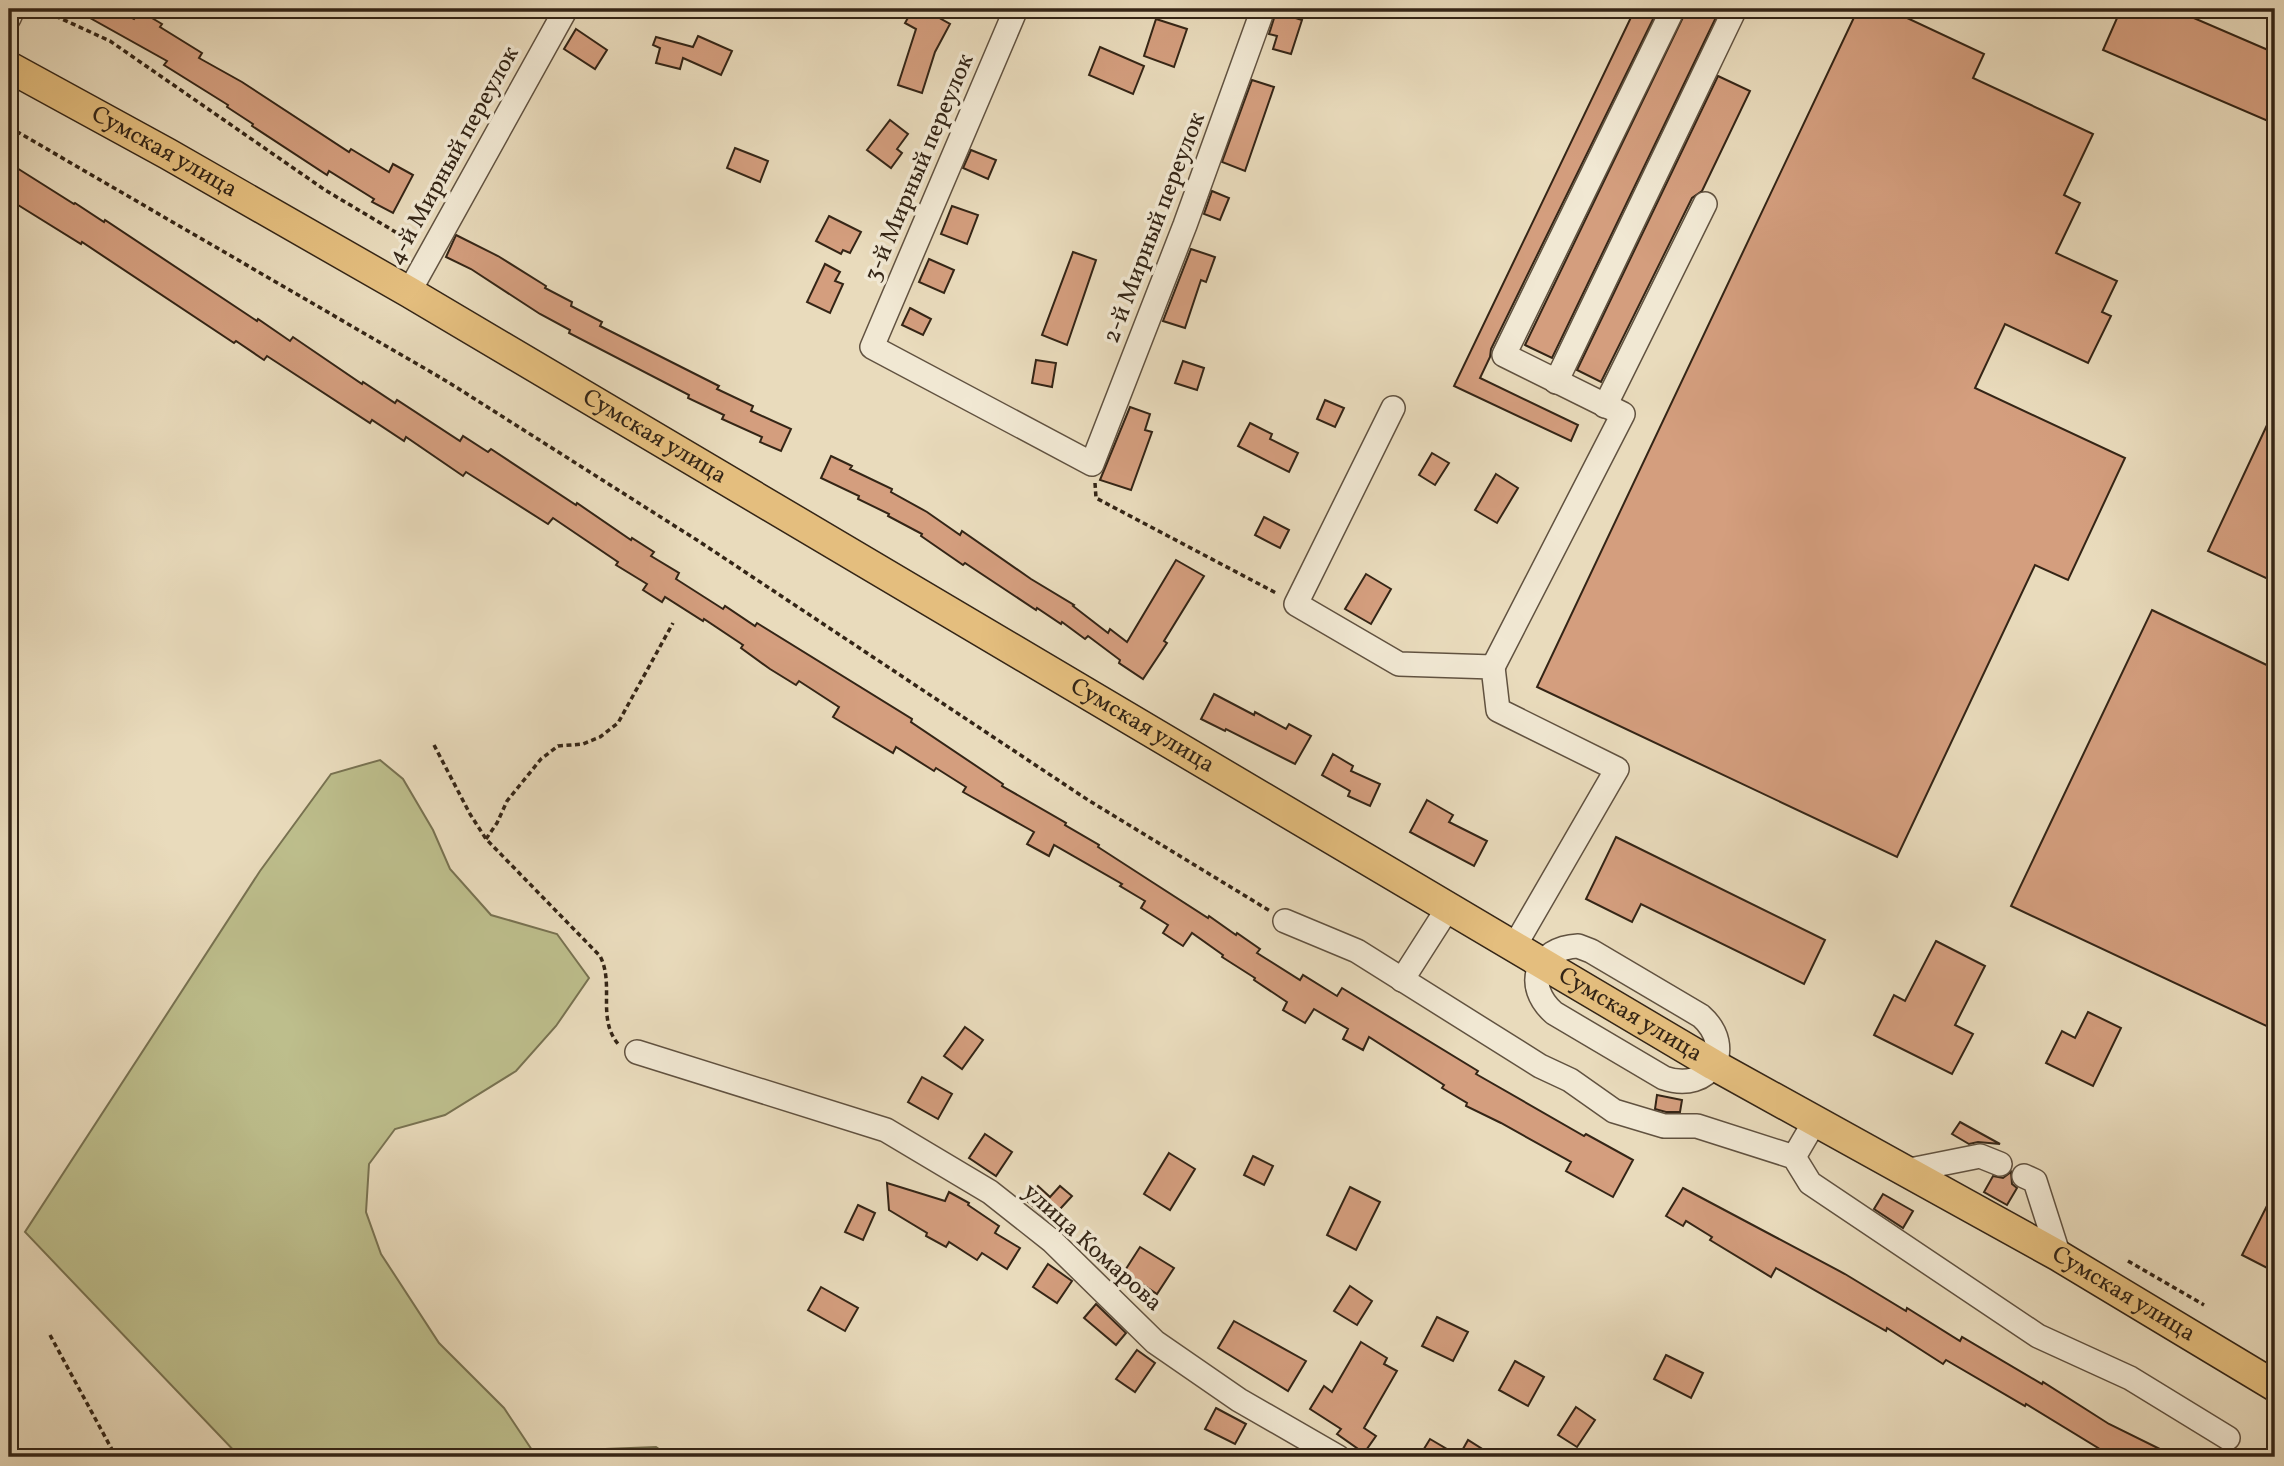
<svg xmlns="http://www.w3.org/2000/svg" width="2284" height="1466" viewBox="0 0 2284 1466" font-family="Vollkorn,serif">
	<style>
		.green { fill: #bdbe8c; stroke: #787251; stroke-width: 2 }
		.building { fill: #d49e7e; stroke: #342516; stroke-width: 2 }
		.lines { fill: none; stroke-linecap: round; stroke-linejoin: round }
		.minor-casing { stroke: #615240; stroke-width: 26 }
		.major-casing { stroke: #342516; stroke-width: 33 }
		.path { stroke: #342516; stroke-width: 3.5; stroke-dasharray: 5 3.5; stroke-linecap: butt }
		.minor { stroke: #f1e8d3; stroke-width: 23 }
		.major { stroke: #e4be7e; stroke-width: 30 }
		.labels { text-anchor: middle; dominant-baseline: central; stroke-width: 7; stroke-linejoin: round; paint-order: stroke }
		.street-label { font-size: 24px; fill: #342516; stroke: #f1e8d3 }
	</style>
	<rect width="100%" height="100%" fill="#e9dbbc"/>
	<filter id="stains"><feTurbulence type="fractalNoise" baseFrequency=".00286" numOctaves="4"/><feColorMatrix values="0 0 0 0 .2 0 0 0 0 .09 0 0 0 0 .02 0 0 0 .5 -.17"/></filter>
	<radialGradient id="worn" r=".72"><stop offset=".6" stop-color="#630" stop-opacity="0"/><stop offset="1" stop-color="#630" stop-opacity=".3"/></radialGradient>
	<path class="green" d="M 380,760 L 403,779 L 433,830 L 450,869 L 491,915 L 557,934 L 589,978 L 556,1026 L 516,1071 L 445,1115 L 395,1129 L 369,1164 L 366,1212 L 381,1254 L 439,1343 L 504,1408 L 536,1456 L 605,1449 L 656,1447 L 670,1457 L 240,1457 L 25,1232 L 260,871 L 331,774 Z"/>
	<g class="building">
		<path d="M 74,9 L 115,9 L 134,19 L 140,11 L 162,24 L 160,27 L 202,53 L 199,58 L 242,82 L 349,152 L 351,149 L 389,172 L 393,164 L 413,175 L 393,213 L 372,202 L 374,199 L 329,171 L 327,175 L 252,126 L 253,124 L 227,107 L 228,105 L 164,65 L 167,61 Z"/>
		<path d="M 913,9 L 923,9 L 950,24 L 935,52 L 922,93 L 898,85 L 916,29 L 905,23 Z"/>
		<path d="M 1635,9 L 1658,9 L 1491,349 L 1490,357 L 1480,378 L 1578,425 L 1571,441 L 1454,386 Z"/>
		<path d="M 1687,9 L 1720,9 L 1552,358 L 1525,345 Z"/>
		<path d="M 1858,9 L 1888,9 L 1984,54 L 1973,78 L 2093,134 L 2064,195 L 2080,203 L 2056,253 L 2117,281 L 2102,312 L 2111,316 L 2088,363 L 2005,324 L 1975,388 L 2125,458 L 2068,580 L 2035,565 L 1897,857 L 1537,687 Z"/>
		<path d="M 2121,9 L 2173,9 L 2275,53 L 2275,124 L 2103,50 Z"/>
		<path d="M 1276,12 L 1302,20 L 1291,54 L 1273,49 L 1277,36 L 1269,34 Z"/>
		<path d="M 1156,19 L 1187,29 L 1174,67 L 1144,56 Z"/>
		<path d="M 576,29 L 607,50 L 595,69 L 564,49 Z"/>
		<path d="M 698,36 L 732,51 L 721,75 L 683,58 L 680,69 L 656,63 L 660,48 L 653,45 L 656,37 L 693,47 Z"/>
		<path d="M 1100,47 L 1144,66 L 1133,94 L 1089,75 Z"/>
		<path d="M 1718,76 L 1750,91 L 1702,191 L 1692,198 L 1601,382 L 1577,370 Z"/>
		<path d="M 1252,80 L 1274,87 L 1245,171 L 1222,162 Z"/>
		<path d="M 890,120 L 908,134 L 897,149 L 902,153 L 891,168 L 867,150 Z"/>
		<path d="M 735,148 L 768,161 L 760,182 L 727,168 Z"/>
		<path d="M 971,150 L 996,160 L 988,179 L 963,168 Z"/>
		<path d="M 9,163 L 74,204 L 75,203 L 104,222 L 105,220 L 257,321 L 258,319 L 290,341 L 293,337 L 362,384 L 363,382 L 395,403 L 397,400 L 460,441 L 463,436 L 488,452 L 491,449 L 576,505 L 577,503 L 631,540 L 632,538 L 654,552 L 651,556 L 679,573 L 676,579 L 723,609 L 725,606 L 755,626 L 757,623 L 912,719 L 911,722 L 1003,784 L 1002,786 L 1066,823 L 1065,825 L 1099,845 L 1098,847 L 1149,880 L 1208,918 L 1209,916 L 1236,935 L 1237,933 L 1260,949 L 1257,953 L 1300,980 L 1303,975 L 1337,996 L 1342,988 L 1478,1071 L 1476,1074 L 1584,1136 L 1586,1134 L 1633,1160 L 1613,1197 L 1566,1171 L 1571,1162 L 1501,1123 L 1466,1106 L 1467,1103 L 1442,1088 L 1444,1085 L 1369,1037 L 1363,1050 L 1343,1039 L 1348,1029 L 1314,1009 L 1305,1023 L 1283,1010 L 1287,1002 L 1254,980 L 1255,978 L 1222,957 L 1223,955 L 1192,933 L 1183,946 L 1163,933 L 1168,925 L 1141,908 L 1145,901 L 1120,886 L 1122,884 L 1054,845 L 1049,856 L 1027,844 L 1034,832 L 963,792 L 966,787 L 936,768 L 934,771 L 896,747 L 893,753 L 833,717 L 839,707 L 799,681 L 796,685 L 770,669 L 741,648 L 743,645 L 704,619 L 703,621 L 665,597 L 662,602 L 643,590 L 647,584 L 616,565 L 618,562 L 553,518 L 548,524 L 466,472 L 463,476 L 406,437 L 404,441 L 372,420 L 370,423 L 267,356 L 264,360 L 236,341 L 234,343 L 82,242 L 81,244 L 18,205 L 9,199 Z"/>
		<path d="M 1212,191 L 1229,198 L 1220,220 L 1204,214 Z"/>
		<path d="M 952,206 L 978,215 L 967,244 L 941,234 Z"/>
		<path d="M 829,216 L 861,232 L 850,253 L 843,250 L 841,254 L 816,241 Z"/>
		<path d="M 456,235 L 498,256 L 546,286 L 545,288 L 572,302 L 571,306 L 602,322 L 600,326 L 719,386 L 717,389 L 753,406 L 751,411 L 791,429 L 781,451 L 760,442 L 762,437 L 722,419 L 724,415 L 688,398 L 689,395 L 569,333 L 570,330 L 540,314 L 471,269 L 446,257 Z"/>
		<path d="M 1191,249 L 1215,257 L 1206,282 L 1201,280 L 1185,328 L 1163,321 Z"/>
		<path d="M 1073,252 L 1096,260 L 1067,345 L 1042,335 Z"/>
		<path d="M 929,259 L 954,270 L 944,293 L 919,282 Z"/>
		<path d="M 825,264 L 840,272 L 835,281 L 843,284 L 830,313 L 807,302 Z"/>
		<path d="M 910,308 L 931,319 L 923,335 L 902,325 Z"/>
		<path d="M 1036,360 L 1056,363 L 1052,387 L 1032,383 Z"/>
		<path d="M 1183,361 L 1204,368 L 1197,390 L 1175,383 Z"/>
		<path d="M 1325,400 L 1344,408 L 1335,427 L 1317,419 Z"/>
		<path d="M 1130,407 L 1150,414 L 1145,430 L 1152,432 L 1131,490 L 1100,480 Z"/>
		<path d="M 2275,408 L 2275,562 L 2268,579 L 2208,551 Z"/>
		<path d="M 1250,423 L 1272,434 L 1270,439 L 1298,453 L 1289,472 L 1238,446 Z"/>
		<path d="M 1432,453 L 1449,463 L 1435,485 L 1419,475 Z"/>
		<path d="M 831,456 L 852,466 L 850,469 L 892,489 L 891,492 L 927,512 L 960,535 L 962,531 L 1031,579 L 1074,605 L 1073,606 L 1108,633 L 1110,629 L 1127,642 L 1176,560 L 1204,576 L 1164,641 L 1167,643 L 1143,679 L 1119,663 L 1120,660 L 1088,636 L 1085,639 L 1062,622 L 1061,624 L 1037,608 L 1036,610 L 965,563 L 963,565 L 921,536 L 922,534 L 888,516 L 889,514 L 858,499 L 859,496 L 821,478 Z"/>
		<path d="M 1496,474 L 1518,488 L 1497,523 L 1475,510 Z"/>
		<path d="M 1264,517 L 1289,530 L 1280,548 L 1255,535 Z"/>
		<path d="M 1366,574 L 1391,589 L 1371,624 L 1345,609 Z"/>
		<path d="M 2152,610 L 2275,669 L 2275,1030 L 2011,906 Z"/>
		<path d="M 1214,694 L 1254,715 L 1255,712 L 1286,729 L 1289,724 L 1311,736 L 1295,764 L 1226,729 L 1225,731 L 1201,719 Z"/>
		<path d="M 1333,754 L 1353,766 L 1351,771 L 1380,784 L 1370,806 L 1348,796 L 1350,791 L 1322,775 Z"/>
		<path d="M 1427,800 L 1453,815 L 1449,822 L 1487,841 L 1474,866 L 1410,832 Z"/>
		<path d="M 1616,837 L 1825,940 L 1804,984 L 1641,904 L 1632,922 L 1586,899 Z"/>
		<path d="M 1936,941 L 1985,966 L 1955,1025 L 1973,1034 L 1952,1074 L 1874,1035 L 1894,995 L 1905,1001 Z"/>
		<path d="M 2088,1012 L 2121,1028 L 2093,1086 L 2046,1063 L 2062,1031 L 2075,1038 Z"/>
		<path d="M 965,1027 L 983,1040 L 962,1069 L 944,1056 Z"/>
		<path d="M 922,1077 L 952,1094 L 938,1119 L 908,1102 Z"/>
		<path d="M 1657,1095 L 1682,1100 L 1680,1112 L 1666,1112 L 1655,1109 Z"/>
		<path d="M 1960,1122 L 2000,1144 L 1978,1142 L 1969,1144 L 1952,1134 Z"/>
		<path d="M 985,1134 L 1012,1152 L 996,1176 L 969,1158 Z"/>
		<path d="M 1169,1153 L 1195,1169 L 1170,1210 L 1144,1194 Z"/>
		<path d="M 1253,1156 L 1273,1166 L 1264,1185 L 1244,1175 Z"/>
		<path d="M 2011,1172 L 2012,1184 L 2017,1188 L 2007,1205 L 1984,1192 L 1993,1176 L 2003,1178 Z"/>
		<path d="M 887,1183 L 945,1201 L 949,1192 L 969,1203 L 968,1205 L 999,1226 L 995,1233 L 1020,1248 L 1007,1269 L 982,1253 L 977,1260 L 949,1242 L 946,1247 L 926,1236 L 927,1233 L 889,1210 Z"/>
		<path d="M 1038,1186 L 1050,1197 L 1060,1186 L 1072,1196 L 1049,1221 L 1026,1200 Z"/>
		<path d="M 1350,1187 L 1380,1202 L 1356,1250 L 1327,1235 Z"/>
		<path d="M 1683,1188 L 1845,1274 L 1906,1311 L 1907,1308 L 1960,1341 L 1962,1337 L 2042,1384 L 2043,1382 L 2109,1424 L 2176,1457 L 2113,1457 L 2026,1404 L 2025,1406 L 1946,1360 L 1943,1364 L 1887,1328 L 1886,1331 L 1776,1268 L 1771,1277 L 1710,1240 L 1712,1237 L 1686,1221 L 1683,1226 L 1666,1216 Z"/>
		<path d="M 2275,1190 L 2275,1272 L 2242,1255 Z"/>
		<path d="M 1883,1194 L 1913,1211 L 1903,1228 L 1874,1209 Z"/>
		<path d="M 858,1205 L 875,1213 L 863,1240 L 845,1232 Z"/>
		<path d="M 1140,1247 L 1174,1268 L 1157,1294 L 1124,1272 Z"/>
		<path d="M 1048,1264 L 1072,1281 L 1057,1303 L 1033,1287 Z"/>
		<path d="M 1350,1286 L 1372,1301 L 1357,1325 L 1334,1311 Z"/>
		<path d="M 821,1287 L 858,1308 L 845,1331 L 808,1310 Z"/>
		<path d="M 1096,1304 L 1126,1333 L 1116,1345 L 1084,1318 Z"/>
		<path d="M 1437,1317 L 1468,1332 L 1453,1361 L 1422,1346 Z"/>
		<path d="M 1234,1321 L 1306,1361 L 1288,1391 L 1218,1348 Z"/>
		<path d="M 1361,1342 L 1387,1358 L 1384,1364 L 1397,1371 L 1364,1428 L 1376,1436 L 1364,1453 L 1337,1434 L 1341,1429 L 1310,1409 L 1324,1386 L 1332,1392 Z"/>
		<path d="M 1137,1350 L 1155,1363 L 1135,1392 L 1116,1379 Z"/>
		<path d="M 1666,1355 L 1703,1373 L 1691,1398 L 1654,1379 Z"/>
		<path d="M 1515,1361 L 1544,1377 L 1528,1406 L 1499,1390 Z"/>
		<path d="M 1576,1407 L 1595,1420 L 1577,1447 L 1558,1435 Z"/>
		<path d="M 1216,1408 L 1246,1424 L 1235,1444 L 1205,1429 Z"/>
		<path d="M 1430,1439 L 1459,1456 L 1468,1440 L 1495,1457 L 1419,1457 Z"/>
	</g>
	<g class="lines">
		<defs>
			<g id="minor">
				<path d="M 1016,9 L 872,347 L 1092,464 L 1185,225 L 1263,9"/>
				<path d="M 9,18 L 13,9"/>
				<path d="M 409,292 L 566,9"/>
				<path d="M 1556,382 L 1735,9"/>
				<path d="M 1605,406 L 1705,204"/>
				<path d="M 1393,408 L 1296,604 L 1399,664 L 1493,667 L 1498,710 L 1617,769 L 1514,947"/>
				<path d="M 1493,667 L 1623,414 L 1504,355 L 1673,9"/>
				<path d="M 1285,921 L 1357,951 L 1540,1066 L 1570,1080 L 1614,1111 L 1664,1126 L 1697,1126 L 1794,1157 L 1810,1183 L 2038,1336 L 2130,1378 L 2228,1438"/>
				<path d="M 1578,946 L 1591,951 L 1701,1016 C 1737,1048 1710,1094 1664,1078 L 1554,1013 C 1523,986 1536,948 1578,946 Z"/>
				<path d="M 1402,980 L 1448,908"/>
				<path d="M 637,1052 L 886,1130 L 990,1192 L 1052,1241 L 1155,1342 L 1239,1400 L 1338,1457"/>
				<path d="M 1794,1157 L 1815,1121"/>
				<path d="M 1905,1171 L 1980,1156 L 2000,1164"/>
				<path d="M 2024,1176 L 2035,1181 L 2059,1256"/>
			</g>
			<g id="major">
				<path id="s1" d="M 9,67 L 168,154 L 409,292 L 1714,1065 L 2059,1256 L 2275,1386"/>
			</g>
		</defs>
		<use href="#minor" class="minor-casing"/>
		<use href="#major" class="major-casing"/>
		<g class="path">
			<path d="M 40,9 L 110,41 L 325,190 L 414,243"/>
			<path d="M 9,127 L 448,382 L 700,542 L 1088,800 L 1270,911"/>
			<path d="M 1095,483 L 1096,498 L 1278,594"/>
			<path d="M 434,745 L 470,814 L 486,839 L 600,956 C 615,985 596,1019 619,1045"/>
			<path d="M 486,839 L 497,823 L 507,801 L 541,759 L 558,746 L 583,744 L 600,737 L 618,723 L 673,623"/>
			<path d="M 2128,1261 L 2204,1305"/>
			<path d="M 50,1335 L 116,1457"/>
		</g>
		<use href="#minor" class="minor"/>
		<use href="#major" class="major"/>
	</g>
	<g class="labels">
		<g class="street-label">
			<text stroke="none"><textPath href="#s1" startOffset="177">Сумская улица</textPath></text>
			<text transform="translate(454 156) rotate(-61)">4-й Мирный переулок</text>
			<text transform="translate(920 168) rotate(-67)">3-й Мирный переулок</text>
			<text transform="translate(1155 228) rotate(-69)">2-й Мирный переулок</text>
			<text stroke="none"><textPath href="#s1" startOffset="744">Сумская улица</textPath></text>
			<text stroke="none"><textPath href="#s1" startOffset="1311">Сумская улица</textPath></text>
			<text stroke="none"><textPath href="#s1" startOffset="1878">Сумская улица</textPath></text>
			<text transform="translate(1092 1248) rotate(42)">улица Комарова</text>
			<text stroke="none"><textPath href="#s1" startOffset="2445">Сумская улица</textPath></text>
		</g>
	</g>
	<rect width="2284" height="1466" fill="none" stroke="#e9dbbc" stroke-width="35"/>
	<rect x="10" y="10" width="2263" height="1445" fill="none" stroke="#342516" stroke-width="3.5"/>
	<rect x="18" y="18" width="2249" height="1431" fill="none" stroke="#342516" stroke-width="2"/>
	<rect width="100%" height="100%" filter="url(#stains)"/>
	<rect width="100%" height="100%" fill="url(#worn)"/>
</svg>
